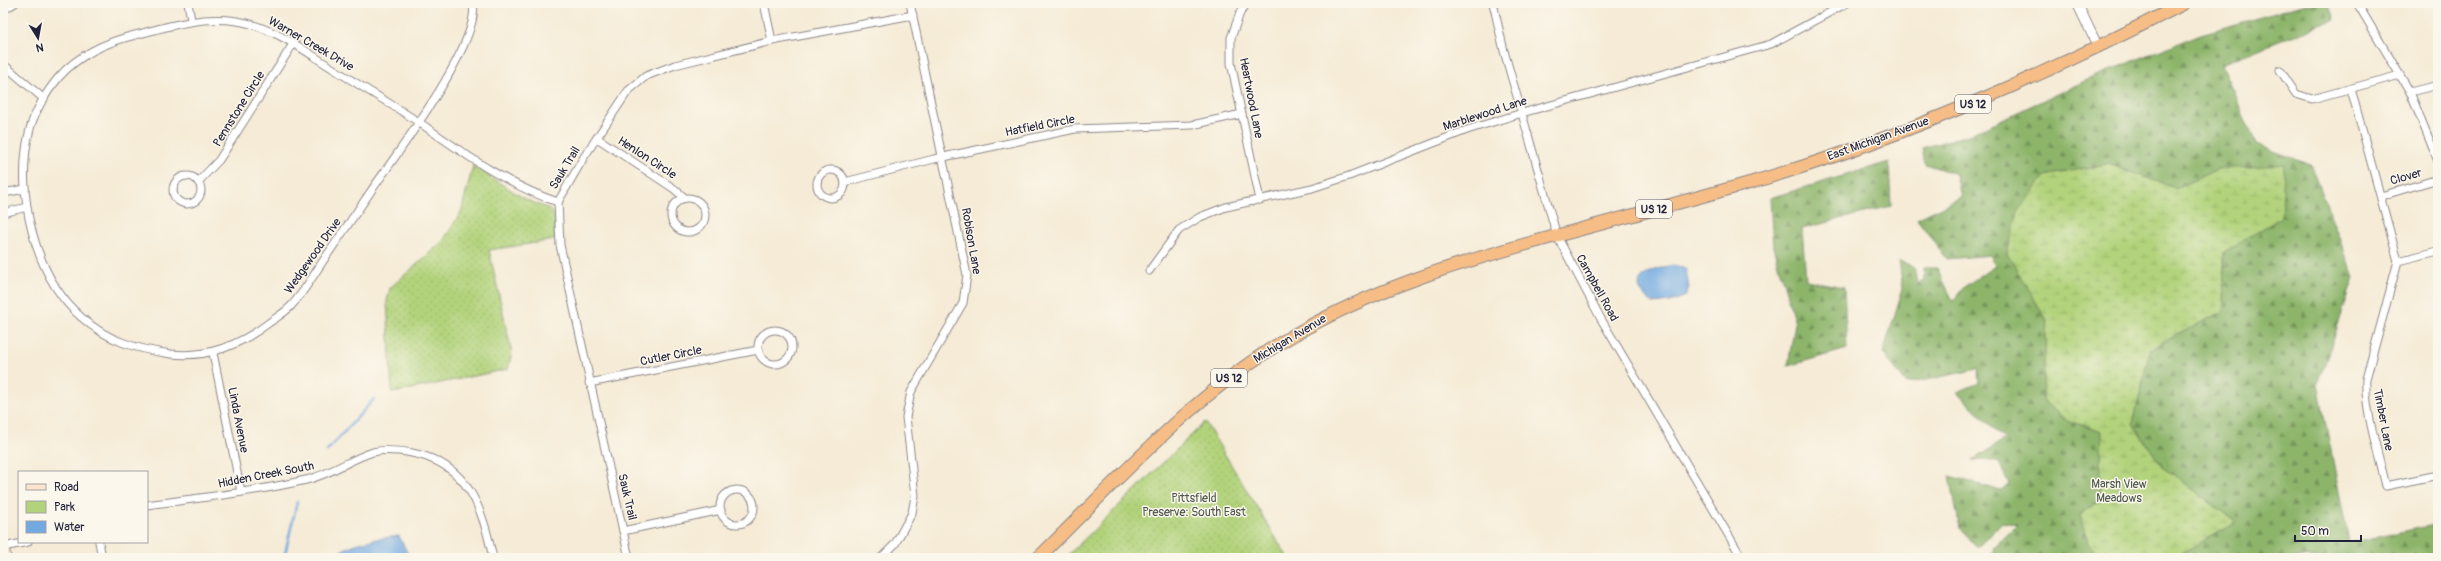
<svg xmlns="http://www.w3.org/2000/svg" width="2441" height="561" viewBox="0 0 2441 561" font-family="Pangolin,sans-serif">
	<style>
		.green { fill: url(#green-dots); stroke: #6a7a5b }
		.forest { fill: url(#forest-firs); stroke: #586c53 }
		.wetland { fill: url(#wetland-marsh); stroke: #6a7a5b }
		.water { fill: #71a9e0; stroke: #4a668e }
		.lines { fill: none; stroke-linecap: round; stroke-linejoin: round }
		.stream { stroke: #71a9e0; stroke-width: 2.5 }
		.minor-casing { stroke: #8c8688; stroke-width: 9 }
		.tertiary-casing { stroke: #8c8688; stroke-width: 11 }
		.secondary-casing { stroke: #8c8688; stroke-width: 12 }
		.trunk-casing { stroke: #8c8688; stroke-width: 14 }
		.minor { stroke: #fff; stroke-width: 7 }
		.tertiary { stroke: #fff; stroke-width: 9 }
		.secondary { stroke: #fbe5cf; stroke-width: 10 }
		.trunk { stroke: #f6be86; stroke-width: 12 }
		.labels { text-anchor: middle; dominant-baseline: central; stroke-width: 3; stroke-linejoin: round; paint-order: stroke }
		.shield { fill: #fbf7ec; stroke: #636270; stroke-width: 1 }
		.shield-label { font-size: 11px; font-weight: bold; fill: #22223b }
		.street-label { font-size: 12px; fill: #22223b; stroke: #fbf7ec }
		.park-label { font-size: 12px; fill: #4d574e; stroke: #fbf7ec }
	</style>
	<defs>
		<pattern id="green-dots" width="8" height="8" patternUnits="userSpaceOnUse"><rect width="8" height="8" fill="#b2d37b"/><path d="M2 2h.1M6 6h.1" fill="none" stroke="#99b56b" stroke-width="1.8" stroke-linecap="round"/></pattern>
		<pattern id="forest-firs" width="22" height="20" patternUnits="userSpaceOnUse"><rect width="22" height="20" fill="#8db56b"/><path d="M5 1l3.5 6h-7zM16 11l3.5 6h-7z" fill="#739359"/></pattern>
		<pattern id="wetland-marsh" width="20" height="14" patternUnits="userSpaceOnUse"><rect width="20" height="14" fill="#b2d37b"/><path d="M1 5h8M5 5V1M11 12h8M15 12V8" fill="none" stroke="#99b56b"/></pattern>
	</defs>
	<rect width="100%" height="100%" fill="#fbf7ec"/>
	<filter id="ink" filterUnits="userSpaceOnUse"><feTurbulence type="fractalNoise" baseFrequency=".025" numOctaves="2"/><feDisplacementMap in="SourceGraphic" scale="8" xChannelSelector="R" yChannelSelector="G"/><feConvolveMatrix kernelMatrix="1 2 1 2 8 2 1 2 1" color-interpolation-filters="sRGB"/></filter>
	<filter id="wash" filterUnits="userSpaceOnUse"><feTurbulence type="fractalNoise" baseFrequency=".012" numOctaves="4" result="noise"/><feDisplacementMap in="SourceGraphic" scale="16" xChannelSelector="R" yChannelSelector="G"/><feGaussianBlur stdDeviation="0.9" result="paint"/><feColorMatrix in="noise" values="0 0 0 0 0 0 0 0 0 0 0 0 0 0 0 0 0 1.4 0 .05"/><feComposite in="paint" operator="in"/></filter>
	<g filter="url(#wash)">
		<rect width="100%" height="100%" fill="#f5ebd6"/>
		<g class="green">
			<path d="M 473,166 L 525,199 L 549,209 L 553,213 L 555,220 L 555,240 L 489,250 L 512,353 L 508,369 L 392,393 L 387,301 L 390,288 L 443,241 L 461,212 Z"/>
			<path d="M 1205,422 L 1288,558 L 1065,558 Z"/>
		</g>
		<g class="forest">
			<path d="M 2310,3 L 2329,3 L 2335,19 L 2221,64 L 2256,144 L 2312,166 L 2354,278 L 2318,384 L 2349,543 L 2438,524 L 2438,558 L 2173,558 L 2236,522 L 2163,467 L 2133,424 L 2150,349 L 2223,311 L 2224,252 L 2282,217 L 2219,169 L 2176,188 L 2107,164 L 2045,176 L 2007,254 L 2047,320 L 2042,400 L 2066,420 L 2102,431 L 2100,501 L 2089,546 L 2104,558 L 1990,558 L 1994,547 L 2018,525 L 2002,522 L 1977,548 L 1960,529 L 1950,476 L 2001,491 L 2009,484 L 1998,461 L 1973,460 L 2005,439 L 1957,392 L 1979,383 L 1978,369 L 1907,384 L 1883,353 L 1903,288 L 1899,261 L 1914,266 L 1917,284 L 1924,281 L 1924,268 L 1937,268 L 1953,301 L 1964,287 L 1995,266 L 1991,255 L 1947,259 L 1917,219 L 1961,197 L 1956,174 L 1925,164 L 1922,148 L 1968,135 L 2098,75 L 2201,34 Z"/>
			<path d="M 1889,162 L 1891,206 L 1802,229 L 1806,280 L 1844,287 L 1847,349 L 1788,366 L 1795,323 L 1773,247 L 1770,198 Z"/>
		</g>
		<path class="wetland" d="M 2107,164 L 2176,188 L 2219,169 L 2284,165 L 2282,217 L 2224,252 L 2223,311 L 2150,349 L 2133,424 L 2163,467 L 2236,522 L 2173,558 L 2104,558 L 2089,546 L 2080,515 L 2100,501 L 2102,431 L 2066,420 L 2042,400 L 2047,320 L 2007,254 L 2018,211 L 2045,176 Z"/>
		<g class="water">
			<path d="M 1673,265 L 1686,269 L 1689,287 L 1686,296 L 1670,302 L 1654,304 C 1650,300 1645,297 1642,293 C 1629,275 1662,267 1673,265 Z"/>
			<path d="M 399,536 L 410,558 L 331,558 C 349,542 375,539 399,536 Z"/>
		</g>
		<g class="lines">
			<g class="stream">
				<path d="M 327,451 L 374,399"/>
				<path d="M 284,558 L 297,502"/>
			</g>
		</g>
	</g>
	<g filter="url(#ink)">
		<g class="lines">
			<defs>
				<g id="minor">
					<path d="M 188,3 L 191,20"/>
					<path d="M 473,3 C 482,43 394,157 369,194 C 353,217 337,241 321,264 C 312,278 303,293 292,305 C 286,312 277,317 270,322 C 240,345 209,358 171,354 C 136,349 108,341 81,317 C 34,276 15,192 29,133 C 33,114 46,92 59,77 C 80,53 109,41 139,34 C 172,25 203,16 237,21 C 271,26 304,50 332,68 C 362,87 393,105 423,125 C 466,155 507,185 558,202"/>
					<path d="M 764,3 L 772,41"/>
					<path d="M 1247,3 L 1240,13 L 1231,38 L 1231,63 L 1260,200"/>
					<path d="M 1493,3 L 1504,51 L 1557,236 L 1601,319 L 1742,558"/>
					<path d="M 2357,3 L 2410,92 L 2438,161"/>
					<path d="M 3,10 L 15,3"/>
					<path d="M 3,64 L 44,99"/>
					<path d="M 2280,70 L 2296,94 L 2312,99 L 2400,75"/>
					<path d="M 2351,89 L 2398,261 L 2366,379 C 2364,409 2379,456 2386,486 L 2438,475"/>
					<path d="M 2410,92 L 2438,85"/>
					<path d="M 597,138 L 673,188 L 685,198"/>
					<circle cx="831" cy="184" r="14"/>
					<circle cx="187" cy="190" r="14"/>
					<path d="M 198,182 L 219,160 L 293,44"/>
					<path d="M 845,182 L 934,159 L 1075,129 L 1192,125 L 1242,114"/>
					<path d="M 3,193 L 25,189"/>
					<path d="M 2381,196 L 2438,179"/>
					<circle cx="688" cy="215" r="17"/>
					<path d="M 3,213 L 27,207"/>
					<path d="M 2398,261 L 2438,251"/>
					<path d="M 1149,271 L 1179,230 L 1200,217 L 1226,207 L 1312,188 L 1349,176 L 1467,130 L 1522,113 L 1771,44 L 1847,3"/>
					<circle cx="775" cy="347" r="17"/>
					<path d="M 213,353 L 241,492"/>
					<path d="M 589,383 L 758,350"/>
					<circle cx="737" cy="507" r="17"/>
					<path d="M 147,505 C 200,498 254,492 306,480 C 330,475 350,459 373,452 C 386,449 400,451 412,453 C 469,464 482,508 493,558"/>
					<path d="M 623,531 L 721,510"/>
					<path d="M 99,542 L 102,558"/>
					<path d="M 3,547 L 28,542"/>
					<path d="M 629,558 L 560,245 L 558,202 L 584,157 L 628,91 L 646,76 L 675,65 L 772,41 L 913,15"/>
					<path d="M 881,558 L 895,544 L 912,513 L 915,496 L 906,417 L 911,392 L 963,303 L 967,275 L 910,3"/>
				</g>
				<path id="tertiary" d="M 2077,3 L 2098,47"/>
				<path id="secondary" d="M 3,545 L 6,558"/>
				<path id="trunk" d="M 1038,558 C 1118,480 1195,392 1292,336 C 1374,288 1461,262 1552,237 C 1619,219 1686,201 1753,182 C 1903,138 2046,75 2185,3"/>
			</defs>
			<use href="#minor" class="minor-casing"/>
			<use href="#tertiary" class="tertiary-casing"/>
			<use href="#secondary" class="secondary-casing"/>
			<use href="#trunk" class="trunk-casing"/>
			<use href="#minor" class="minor"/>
			<use href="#tertiary" class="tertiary"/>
			<use href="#secondary" class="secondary"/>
			<use href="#trunk" class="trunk"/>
		</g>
	</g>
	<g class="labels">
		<g class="shield">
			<rect x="1955" y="95" width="36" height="18" rx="3"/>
			<rect x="1636" y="200" width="36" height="18" rx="3"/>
			<rect x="1211" y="369" width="36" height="18" rx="3"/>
		</g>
		<g class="shield-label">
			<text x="1973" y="104">US 12</text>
			<text x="1654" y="209">US 12</text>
			<text x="1229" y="378">US 12</text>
		</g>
		<g class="street-label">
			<text transform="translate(311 44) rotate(30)">Warner Creek Drive</text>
			<text transform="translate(1251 98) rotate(79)">Heartwood Lane</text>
			<text transform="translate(239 109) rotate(-58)">Pennstone Circle</text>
			<text transform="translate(1485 114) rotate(-18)">Marblewood Lane</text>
			<text transform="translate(1040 126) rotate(-11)">Hatfield Circle</text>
			<text transform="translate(1878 139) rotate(-20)">East Michigan Avenue</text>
			<text transform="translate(647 158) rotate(33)">Henlon Circle</text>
			<text transform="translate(565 168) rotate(-59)">Sauk Trail</text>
			<text transform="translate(2406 177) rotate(-16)">Clover</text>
			<text transform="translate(971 241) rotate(80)">Robison Lane</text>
			<text transform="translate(313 256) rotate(-55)">Wedgewood Drive</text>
			<text transform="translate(1597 288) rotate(61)">Campbell Road</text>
			<text transform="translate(1290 339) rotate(-31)">Michigan Avenue</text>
			<text transform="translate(671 356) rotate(-11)">Cutler Circle</text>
			<text transform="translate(238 420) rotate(79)">Linda Avenue</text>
			<text transform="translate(2383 420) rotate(79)">Timber Lane</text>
			<text transform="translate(266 475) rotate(-11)">Hidden Creek South</text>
			<text transform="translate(627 497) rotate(77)">Sauk Trail</text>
		</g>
		<g class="park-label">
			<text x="2119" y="484">Marsh View<tspan x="2119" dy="14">Meadows</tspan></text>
			<text x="1194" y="498">Pittsfield<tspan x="1194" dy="14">Preserve: South East</tspan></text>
		</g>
	</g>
	<rect width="2441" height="561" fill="none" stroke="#fbf7ec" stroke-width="16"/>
	<rect x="18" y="471" width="130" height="72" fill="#fbf7ec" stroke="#a4a2a5"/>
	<rect x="26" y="484" width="20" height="6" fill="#fbe5cf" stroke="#a4a2a5"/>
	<text x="54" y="491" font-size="12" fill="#22223b">Road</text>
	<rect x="26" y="501" width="20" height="12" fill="#b2d37b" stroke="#a4a2a5"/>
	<text x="54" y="511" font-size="12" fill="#22223b">Park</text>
	<rect x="26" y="521" width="20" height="12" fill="#71a9e0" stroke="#a4a2a5"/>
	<text x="54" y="531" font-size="12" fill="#22223b">Water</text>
	<g transform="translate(38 38) rotate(169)" stroke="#fbf7ec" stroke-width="3" paint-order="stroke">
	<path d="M0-3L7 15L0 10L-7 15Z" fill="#22223b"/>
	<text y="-6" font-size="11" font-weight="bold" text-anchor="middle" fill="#22223b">N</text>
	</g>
	<path d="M2295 535v6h66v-6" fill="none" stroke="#22223b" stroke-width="2"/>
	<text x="2301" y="535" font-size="12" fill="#22223b" stroke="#fbf7ec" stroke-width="3" paint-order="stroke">50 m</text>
</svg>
